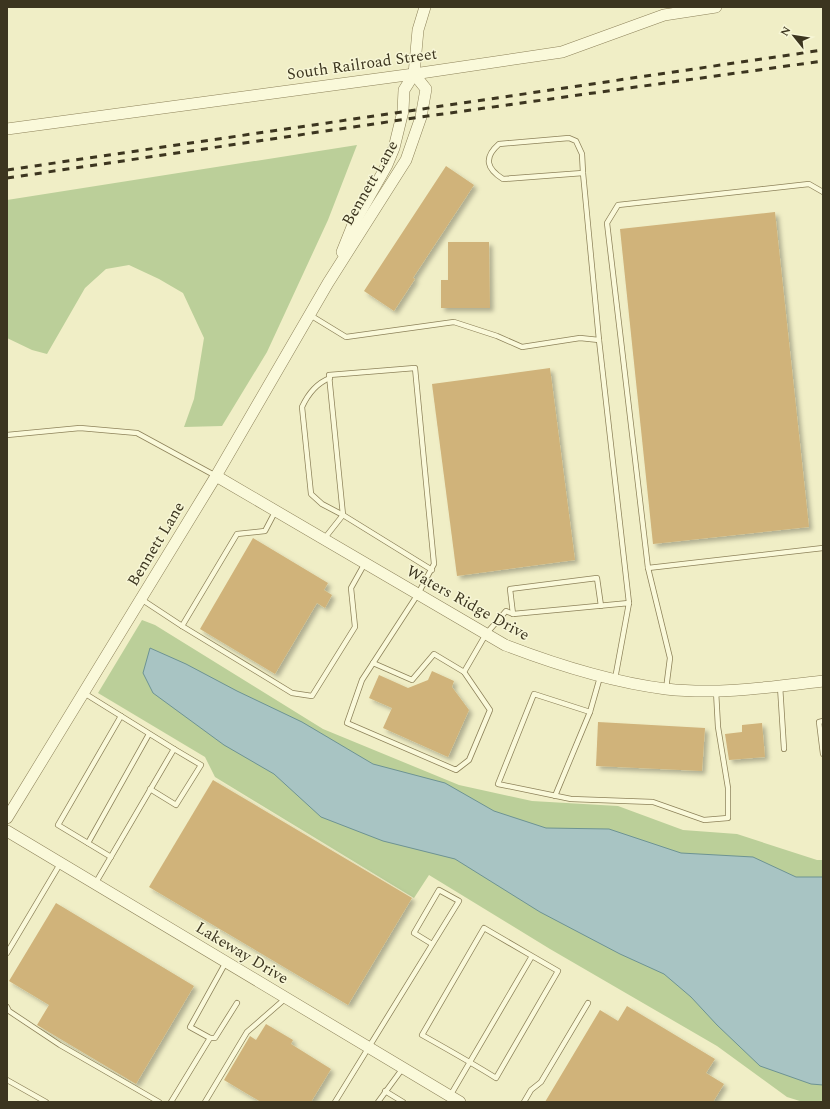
<svg xmlns="http://www.w3.org/2000/svg" width="830" height="1109" viewBox="0 0 830 1109" font-family="Spectral,serif">
	<style>
		.green { fill: #bbcf99 }
		.water { fill: #a8c4c3; stroke: #6d9393 }
		.building { fill: #d0b37a; filter: url(#shadow) }
		.lines { fill: none; stroke-linecap: round; stroke-linejoin: round }
		.service-casing { stroke: #8d825a; stroke-width: 6 }
		.tertiary-casing { stroke: #8d825a; stroke-width: 12 }
		.service { stroke: #faf9da; stroke-width: 4.5 }
		.tertiary { stroke: #faf9da; stroke-width: 11 }
		.rail { stroke: #3c351f; stroke-width: 3; stroke-dasharray: 7 7; stroke-linecap: butt }
		.labels { text-anchor: middle; dominant-baseline: central; stroke-width: 3; stroke-linejoin: round; paint-order: stroke }
		.street-label { font-size: 16px; fill: #3c351f; stroke: #f7f6d6 }
	</style>
	<defs>
		<filter id="shadow"><feDropShadow dx="3.5" dy="3.5" stdDeviation="2" flood-color="#0004"/></filter>
	</defs>
	<rect width="100%" height="100%" fill="#f0eec6"/>
	<g class="green">
		<path d="M 357,145 L 328,220 L 267,352 L 222,426 L 184,427 L 194,399 L 204,338 L 183,293 L 159,279 L 129,265 L 106,269 L 85,288 L 47,354 L 32,350 L 7,338 L 7,200 Z"/>
		<path d="M 142,620 L 155,625 L 323,729 L 459,785 L 532,801 L 618,806 L 683,830 L 737,834 L 817,860 L 823,860 L 823,1102 L 803,1102 L 787,1097 L 717,1046 L 550,949 L 429,875 L 414,898 L 215,777 L 205,757 L 98,693 Z"/>
	</g>
	<path class="water" d="M 150,648 L 186,664 L 237,691 L 302,722 L 373,764 L 445,783 L 494,811 L 546,828 L 609,829 L 681,853 L 753,857 L 796,877 L 823,877 L 823,1085 L 811,1084 L 760,1066 L 717,1025 L 691,997 L 664,974 L 620,954 L 540,912 L 455,859 L 383,841 L 321,817 L 274,774 L 224,745 L 153,693 L 143,673 Z"/>
	<g class="building">
		<path d="M 446,166 L 474,185 L 413,278 L 415,279 L 394,311 L 364,291 Z"/>
		<path d="M 775,212 L 809,527 L 653,544 L 620,229 Z"/>
		<path d="M 448,242 L 489,242 L 490,308 L 441,308 L 441,280 L 448,280 Z"/>
		<path d="M 550,368 L 575,560 L 457,576 L 432,384 Z"/>
		<path d="M 253,538 L 328,583 L 324,590 L 332,595 L 325,608 L 317,603 L 275,674 L 200,629 Z"/>
		<path d="M 432,671 L 454,681 L 452,687 L 469,710 L 448,757 L 383,728 L 392,708 L 369,698 L 379,675 L 408,688 L 428,680 Z"/>
		<path d="M 598,722 L 705,728 L 702,771 L 596,766 Z"/>
		<path d="M 762,723 L 765,757 L 729,760 L 725,734 L 742,732 L 742,725 Z"/>
		<path d="M 213,780 L 412,898 L 348,1005 L 149,887 Z"/>
		<path d="M 56,903 L 194,986 L 136,1084 L 37,1025 L 49,1005 L 9,981 Z"/>
		<path d="M 627,1006 L 715,1059 L 706,1073 L 724,1084 L 713,1102 L 545,1102 L 600,1010 L 618,1021 Z"/>
		<path d="M 266,1024 L 293,1040 L 291,1044 L 331,1069 L 311,1102 L 261,1102 L 224,1080 L 250,1036 L 256,1040 Z"/>
	</g>
	<g class="lines">
		<defs>
			<g id="service">
				<path d="M 583,173 L 503,179 C 487,169 483,158 499,144 L 569,138 L 576,141 L 582,154 L 583,173 L 599,340 L 629,603"/>
				<path d="M 310,315 L 346,337 L 454,322 L 497,336 L 522,347 L 580,338 L 599,340"/>
				<path d="M 330,378 C 317,383 308,394 302,407 L 311,494 L 322,504 L 343,515 L 432,570"/>
				<path d="M 7,435 L 80,428 L 137,433 L 216,476"/>
				<path d="M 324,539 L 343,515 L 329,375 L 415,368 L 434,564 L 418,594 L 362,680 L 347,723 L 456,770 L 469,760 L 490,710 L 464,672 L 486,634 L 506,611 L 513,614 L 629,603 L 615,679"/>
				<path d="M 648,568 L 823,548"/>
				<path d="M 141,599 L 182,626 L 292,693 L 312,696 L 355,627 L 351,588 L 365,563"/>
				<path d="M 513,614 L 510,589 L 597,578 L 601,606"/>
				<path d="M 182,626 L 237,534 L 265,531 L 275,512"/>
				<path d="M 373,663 L 412,680 L 434,654 L 464,672"/>
				<path d="M 600,677 L 590,712 L 534,694 L 498,784 L 571,799 L 653,802 L 704,820 L 728,818 L 728,788 L 718,727 L 716,691"/>
				<path d="M 780,686 L 784,749"/>
				<path d="M 666,689 L 670,658 L 648,568 L 607,223 L 618,205 L 809,184 L 823,192"/>
				<path d="M 84,693 L 174,749 L 95,884"/>
				<path d="M 823,721 L 819,722 L 823,754"/>
				<path d="M 150,789 L 176,805 L 201,765 L 174,749"/>
				<path d="M 555,796 L 590,712"/>
				<path d="M 88,843 L 149,734"/>
				<path d="M 111,857 L 58,825 L 121,716"/>
				<path d="M 7,953 L 60,864"/>
				<path d="M 7,1007 L 9,1011 L 60,1045 L 159,1102"/>
				<path d="M 210,1038 L 215,1038 L 237,1003"/>
				<path d="M 7,1080 L 46,1102"/>
				<path d="M 385,1091 L 403,1102"/>
				<path d="M 450,1096 L 532,956 L 484,928 L 422,1035 C 447,1049 472,1063 496,1078 L 558,971 L 532,956"/>
				<path d="M 171,1102 L 210,1038 L 190,1027 L 226,962"/>
				<path d="M 205,1102 L 247,1032 L 286,998"/>
				<path d="M 335,1102 L 459,901 L 439,890 L 414,933 L 432,944"/>
				<path d="M 378,1102 L 403,1068"/>
				<path d="M 524,1102 L 531,1090 L 541,1082 L 588,1003"/>
			</g>
			<g id="tertiary">
				<path d="M 7,129 L 414,74 L 562,52 L 664,15 L 716,7"/>
				<path d="M 342,252 L 352,227 L 387,165 L 394,148 L 403,111 L 404,90 L 414,74 L 418,30 L 425,7"/>
				<path d="M 216,476 L 505,645 C 557,665 610,682 666,689 C 718,695 771,687 823,681"/>
				<path d="M 7,818 L 216,476 L 328,283 L 406,160 L 421,117 L 426,89 L 414,74"/>
				<path d="M 7,831 L 460,1102"/>
			</g>
		</defs>
		<use href="#service" class="service-casing"/>
		<use href="#tertiary" class="tertiary-casing"/>
		<use href="#service" class="service"/>
		<use href="#tertiary" class="tertiary"/>
		<g class="rail">
			<path d="M 7,170 L 823,50"/>
			<path d="M 7,178 L 421,117 L 823,61"/>
		</g>
	</g>
	<g class="labels">
		<g class="street-label">
			<text transform="translate(362 64) rotate(-8)">South Railroad Street</text>
			<text transform="translate(370 183) rotate(-60)">Bennett Lane</text>
			<text transform="translate(156 544) rotate(-59)">Bennett Lane</text>
			<text transform="translate(468 603) rotate(29)">Waters Ridge Drive</text>
			<text transform="translate(242 953) rotate(31)">Lakeway Drive</text>
		</g>
	</g>
	<rect width="830" height="1109" fill="none" stroke="#3c351f" stroke-width="16"/>
	<g transform="translate(794 36) rotate(300)" stroke="#f7f6d6" stroke-width="3" paint-order="stroke">
	<path d="M0-3L7 15L0 10L-7 15Z" fill="#3c351f"/>
	<text y="-6" font-size="11" font-weight="bold" text-anchor="middle" fill="#3c351f">N</text>
	</g>
</svg>
